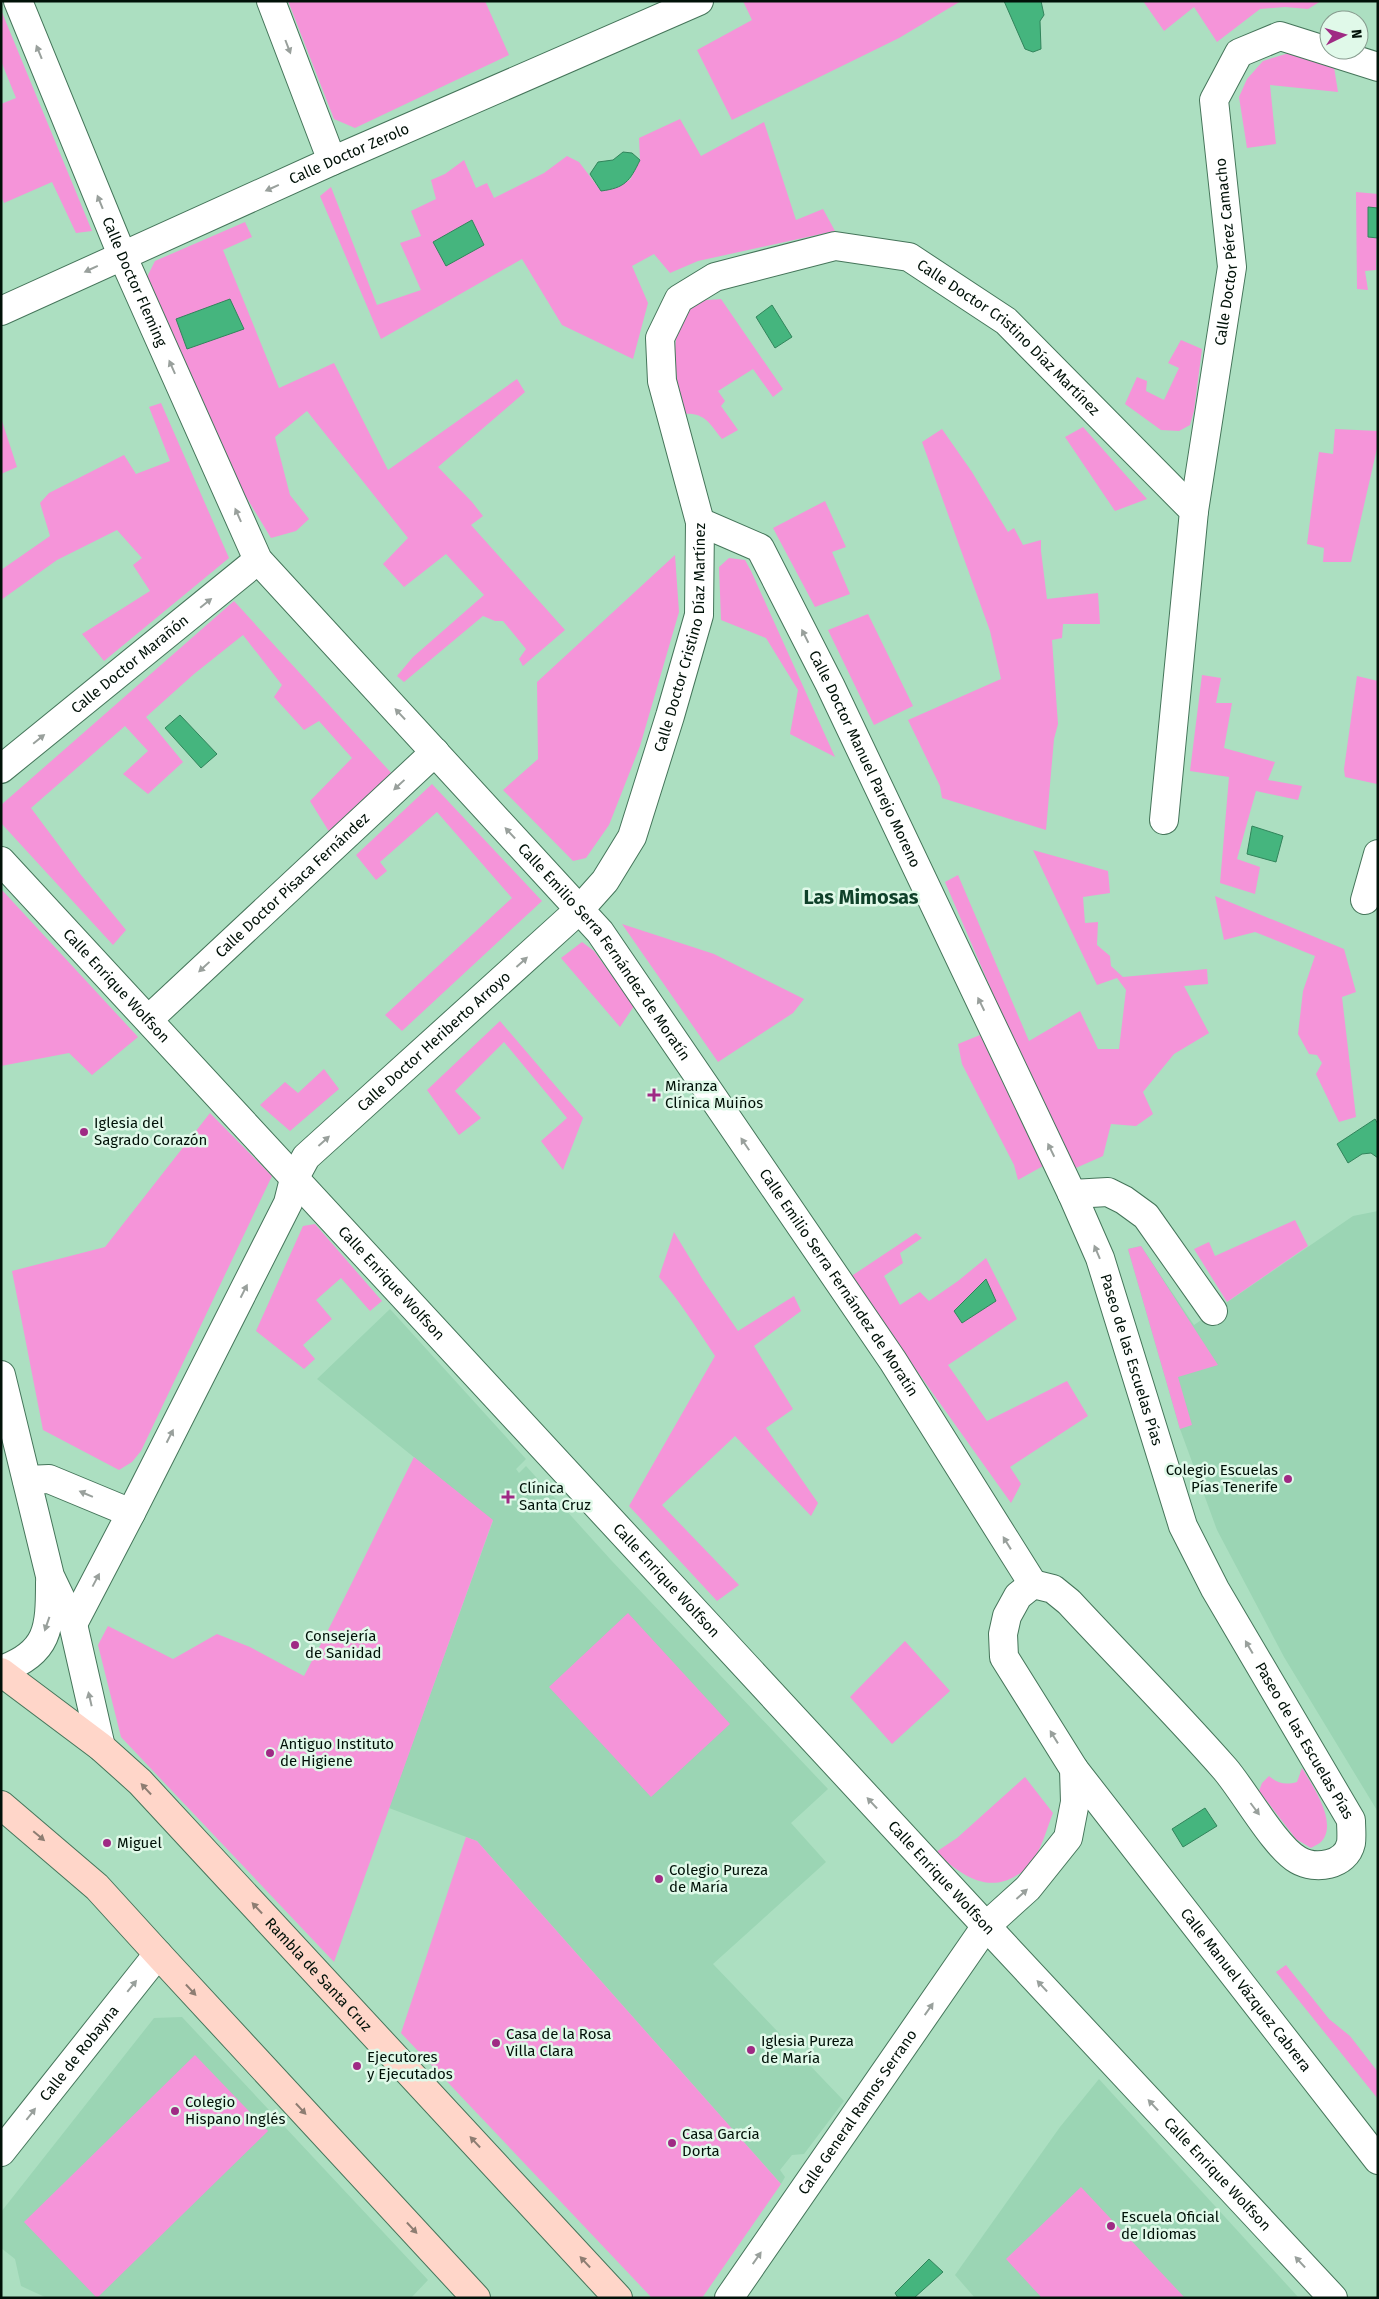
<svg xmlns="http://www.w3.org/2000/svg" width="1379" height="2299" viewBox="0 0 1379 2299" font-family="'Fira Sans',sans-serif">
	<style>
		.built { fill: #9bd5b4 }
		.green { fill: #f594d9 }
		.water { fill: #45b57e; stroke: #31845b }
		.lines { fill: none; stroke-linecap: round; stroke-linejoin: round }
		.street-casing { stroke: #45755a; stroke-width: 30 }
		.secondary-casing { stroke: #45755a; stroke-width: 30 }
		.street { stroke: #fff; stroke-width: 28 }
		.secondary { stroke: #ffd6c9; stroke-width: 28 }
		.oneway { fill: #99a09c }
		.oneway2 { fill: #8d7d72 }
		.poi-dot { fill: #9f2a84; stroke: #e0f9e9; stroke-width: 2 }
		.labels { text-anchor: middle; dominant-baseline: central; stroke-width: 5; stroke-linejoin: round; paint-order: stroke }
		.street-label { font-size: 15px; fill: #011108; stroke: #e0f9e9 }
		.poi-label { font-size: 15px; fill: #011108; stroke: #e0f9e9; text-anchor: start }
		.district-label { font-size: 20px; font-weight: bold; fill: #0f412a; stroke: #e0f9e9 }
	</style>
	<rect width="100%" height="100%" fill="#acdfc1"/>
	<g class="built">
		<path d="M 1378,1211 L 1378,1812 L 1284,1657 L 1217,1530 L 1180,1429 L 1128,1249 L 1141,1246 L 1194,1325 L 1353,1216 Z"/>
		<path d="M 390,1309 L 526,1459 L 516,1469 L 519,1473 L 526,1466 L 611,1560 L 828,1789 L 791,1823 L 826,1862 L 713,1964 L 844,2101 L 804,2154 L 792,2155 L 780,2170 L 785,2177 L 781,2184 L 477,1841 L 389,1808 L 493,1521 L 317,1379 Z"/>
		<path d="M 182,2017 L 428,2280 L 411,2298 L 47,2298 L 21,2286 L 15,2259 L 1,2248 L 1,2212 L 154,2018 Z"/>
		<path d="M 1099,2079 L 1299,2298 L 975,2298 L 955,2275 L 1060,2127 Z"/>
	</g>
	<g class="green">
		<path d="M 288,1 L 485,1 L 509,55 L 355,128 L 334,119 Z"/>
		<path d="M 743,1 L 961,1 L 899,38 L 732,120 L 697,50 L 752,20 Z"/>
		<path d="M 1143,1 L 1321,1 L 1308,9 L 1285,7 L 1260,9 L 1217,42 L 1194,7 L 1164,31 Z"/>
		<path d="M 1,10 L 92,231 L 76,233 L 52,182 L 4,203 L 1,196 L 1,104 L 16,98 L 1,61 Z"/>
		<path d="M 1289,53 L 1334,67 L 1338,92 L 1270,85 L 1276,144 L 1247,148 L 1239,97 L 1247,79 L 1263,61 Z"/>
		<path d="M 680,119 L 701,156 L 764,122 L 796,220 L 823,209 L 835,231 L 698,261 L 670,273 L 654,254 L 632,266 L 648,303 L 633,359 L 562,325 L 522,259 L 381,339 L 320,196 L 331,187 L 377,305 L 421,290 L 400,243 L 421,236 L 411,211 L 436,199 L 431,180 L 445,174 L 464,160 L 476,188 L 487,183 L 494,198 L 544,173 L 567,156 L 579,162 L 601,191 L 630,180 L 640,160 L 639,138 Z"/>
		<path d="M 1356,192 L 1378,194 L 1376,270 L 1365,271 L 1368,290 L 1357,289 Z"/>
		<path d="M 245,222 L 252,237 L 223,250 L 279,388 L 334,363 L 388,470 L 517,379 L 525,392 L 438,467 L 472,502 L 483,516 L 471,525 L 565,630 L 523,666 L 519,659 L 526,649 L 503,621 L 495,621 L 483,616 L 404,682 L 397,676 L 413,657 L 484,595 L 446,554 L 404,587 L 383,564 L 408,538 L 307,411 L 275,437 L 290,495 L 309,519 L 296,531 L 271,538 L 216,447 L 147,277 L 155,261 Z"/>
		<path d="M 721,299 L 783,389 L 773,397 L 753,369 L 718,391 L 725,401 L 721,406 L 738,430 L 722,439 C 709,423 705,412 682,414 C 678,380 661,319 702,301 C 707,299 715,300 721,299 Z"/>
		<path d="M 1181,340 L 1202,349 L 1194,411 L 1190,425 L 1179,431 L 1161,430 L 1125,404 L 1137,377 L 1147,381 L 1146,391 L 1164,400 L 1179,368 L 1168,363 Z"/>
		<path d="M 161,403 L 229,558 L 104,661 L 82,634 L 150,591 L 133,565 L 142,558 L 117,530 L 57,560 L 1,600 L 1,570 L 50,536 L 40,503 L 49,493 L 124,455 L 136,474 L 170,461 L 149,407 Z"/>
		<path d="M 1,418 L 17,467 L 1,474 Z"/>
		<path d="M 1083,427 L 1147,499 L 1115,511 L 1065,437 Z"/>
		<path d="M 942,429 L 972,472 L 1008,532 L 1014,528 L 1023,545 L 1041,540 L 1041,551 L 1047,599 L 1098,593 L 1100,624 L 1063,624 L 1062,638 L 1052,640 L 1058,724 L 1054,739 L 1046,830 L 942,798 L 940,786 L 908,720 L 1001,679 L 990,631 L 922,442 Z"/>
		<path d="M 1335,429 L 1378,431 L 1378,444 L 1351,562 L 1323,562 L 1324,548 L 1307,544 L 1319,452 L 1333,454 Z"/>
		<path d="M 825,501 L 846,547 L 832,552 L 850,594 L 815,607 L 773,528 Z"/>
		<path d="M 675,555 L 679,612 L 640,746 L 609,825 L 586,858 L 573,861 L 503,790 L 538,759 L 537,682 Z"/>
		<path d="M 729,558 L 745,560 L 751,571 L 835,757 L 790,734 L 798,690 L 766,638 L 721,620 L 719,567 Z"/>
		<path d="M 234,601 L 394,776 L 333,838 L 310,801 L 352,758 L 319,721 L 304,730 L 274,697 L 282,685 L 243,635 L 194,674 L 146,717 L 183,762 L 148,794 L 123,774 L 148,751 L 125,726 L 31,808 L 81,875 L 126,930 L 113,945 L 1,823 L 1,805 Z"/>
		<path d="M 868,614 L 913,706 L 874,725 L 828,630 Z"/>
		<path d="M 1202,675 L 1221,678 L 1216,703 L 1232,703 L 1224,748 L 1275,762 L 1268,780 L 1302,786 L 1298,800 L 1256,791 L 1237,859 L 1260,867 L 1255,894 L 1220,883 L 1229,777 L 1190,771 Z"/>
		<path d="M 1357,676 L 1378,681 L 1377,784 L 1345,777 L 1344,769 Z"/>
		<path d="M 432,784 L 542,901 L 402,1031 L 385,1015 L 512,898 L 437,812 L 380,862 L 387,871 L 376,880 L 356,855 Z"/>
		<path d="M 1033,850 L 1108,871 L 1110,893 L 1083,897 L 1085,923 L 1098,922 L 1097,945 L 1110,956 L 1111,966 L 1123,977 L 1207,969 L 1208,984 L 1184,986 L 1209,1033 L 1174,1054 L 1143,1092 L 1153,1114 L 1136,1126 L 1111,1124 L 1103,1156 L 1069,1171 L 945,882 L 958,875 L 1029,1041 L 1080,1011 L 1098,1049 L 1119,1049 L 1126,990 L 1117,978 L 1097,985 Z"/>
		<path d="M 1,889 L 138,1037 L 92,1075 L 69,1053 L 1,1066 Z"/>
		<path d="M 1215,896 L 1344,949 L 1356,992 L 1342,997 L 1356,1117 L 1339,1122 L 1316,1074 L 1322,1063 L 1317,1055 L 1309,1054 L 1298,1034 L 1303,991 L 1315,956 L 1255,932 L 1224,940 Z"/>
		<path d="M 622,924 L 714,954 L 804,999 L 793,1013 L 718,1062 Z"/>
		<path d="M 582,942 L 594,951 L 634,1006 L 620,1027 L 561,958 Z"/>
		<path d="M 500,1021 L 583,1118 L 563,1170 L 541,1141 L 567,1118 L 504,1042 L 455,1091 L 481,1118 L 459,1135 L 427,1090 Z"/>
		<path d="M 980,1035 L 1043,1166 L 1018,1180 L 1014,1165 L 962,1064 L 958,1044 Z"/>
		<path d="M 324,1069 L 339,1089 L 290,1131 L 260,1105 L 285,1082 L 298,1093 Z"/>
		<path d="M 210,1113 L 272,1176 L 141,1451 L 132,1462 L 119,1470 L 43,1430 L 12,1271 L 105,1247 Z"/>
		<path d="M 1295,1220 L 1308,1246 L 1227,1302 L 1194,1249 L 1209,1242 L 1215,1256 Z"/>
		<path d="M 315,1224 L 382,1301 L 370,1311 L 341,1278 L 316,1300 L 332,1319 L 303,1345 L 315,1359 L 304,1369 L 256,1331 L 303,1226 Z"/>
		<path d="M 674,1232 L 703,1280 L 738,1331 L 794,1296 L 801,1311 L 754,1346 L 793,1409 L 766,1428 L 818,1503 L 811,1516 L 735,1436 L 662,1505 L 739,1585 L 717,1601 L 629,1506 L 715,1356 C 697,1329 680,1301 659,1277 Z"/>
		<path d="M 916,1233 L 922,1238 L 900,1253 L 903,1263 L 884,1276 L 900,1305 L 920,1292 L 929,1301 L 958,1281 L 986,1258 L 1017,1319 L 948,1365 L 987,1421 L 1067,1381 L 1088,1416 L 1010,1467 L 1021,1484 L 1011,1503 L 850,1277 Z"/>
		<path d="M 1141,1246 L 1218,1365 L 1178,1377 L 1192,1425 L 1180,1429 L 1128,1249 Z"/>
		<path d="M 414,1457 L 493,1520 L 334,1962 L 121,1737 L 98,1645 L 108,1626 L 173,1659 L 217,1634 L 250,1647 L 304,1676 C 343,1604 377,1530 414,1457 Z"/>
		<path d="M 628,1613 L 730,1724 L 651,1797 L 549,1687 Z"/>
		<path d="M 905,1641 L 950,1691 L 892,1744 L 850,1697 Z"/>
		<path d="M 1302,1768 C 1312,1785 1339,1823 1321,1842 C 1319,1844 1314,1846 1311,1848 L 1296,1839 L 1259,1791 L 1262,1783 L 1269,1776 C 1278,1784 1286,1785 1297,1782 Z"/>
		<path d="M 1025,1777 L 1053,1813 C 1046,1831 1041,1851 1029,1866 C 1027,1870 1021,1873 1017,1875 C 987,1895 958,1873 936,1852 L 957,1838 Z"/>
		<path d="M 466,1837 L 477,1841 L 781,2184 L 702,2298 L 652,2298 L 401,2033 Z"/>
		<path d="M 1286,1965 L 1329,2019 L 1350,2036 L 1378,2072 L 1378,2099 L 1276,1972 Z"/>
		<path d="M 195,2055 L 268,2131 L 97,2298 L 24,2222 Z"/>
		<path d="M 1081,2187 L 1185,2298 L 1042,2298 L 1006,2259 Z"/>
	</g>
	<g class="water">
		<path d="M 1004,1 L 1041,1 L 1044,15 L 1040,21 L 1041,49 L 1033,52 L 1025,49 Z"/>
		<path d="M 623,152 L 632,153 L 640,160 C 630,181 625,188 601,191 L 590,174 L 598,162 L 613,160 Z"/>
		<path d="M 1368,207 L 1378,208 L 1378,238 L 1368,237 Z"/>
		<path d="M 472,220 L 484,245 L 446,266 L 433,242 Z"/>
		<path d="M 230,299 L 244,329 L 187,349 L 176,319 Z"/>
		<path d="M 772,305 L 792,337 L 775,348 L 756,317 Z"/>
		<path d="M 180,715 L 217,754 L 201,768 L 165,728 Z"/>
		<path d="M 1252,826 L 1283,836 L 1276,862 L 1247,854 Z"/>
		<path d="M 1375,1119 L 1378,1124 L 1378,1158 L 1371,1153 L 1362,1154 L 1348,1163 L 1337,1144 Z"/>
		<path d="M 986,1279 L 996,1301 L 962,1323 L 954,1311 Z"/>
		<path d="M 1205,1808 L 1217,1826 L 1183,1847 L 1172,1829 Z"/>
		<path d="M 929,2259 L 943,2272 L 914,2298 L 898,2298 L 895,2293 Z"/>
	</g>
	<g class="lines">
		<defs>
			<g id="street">
				<path id="s1" d="M 18,1 L 122,255 L 258,560 L 600,932 L 893,1361 L 1033,1584"/>
				<path d="M 271,1 L 332,161"/>
				<path id="s2" d="M 1,311 L 332,161 L 699,1"/>
				<path id="s3" d="M 1194,511 L 1232,267 L 1214,100 L 1239,53 L 1280,36 L 1378,67"/>
				<path id="s4" d="M 700,522 L 760,548 L 830,685 L 1072,1194 L 1100,1258 L 1183,1526 L 1215,1589 L 1351,1820 C 1351,1827 1352,1836 1351,1843 C 1346,1866 1315,1870 1298,1860 C 1275,1847 1244,1791 1225,1769 C 1175,1712 1121,1658 1069,1602 L 1053,1589 L 1033,1584"/>
				<path id="s5" d="M 1,769 L 258,560"/>
				<path id="s6" d="M 1,861 L 986,1926 L 1333,2298"/>
				<path d="M 1365,900 L 1378,854"/>
				<path id="s7" d="M 149,1019 L 435,752"/>
				<path d="M 1072,1194 L 1108,1192 L 1124,1200 L 1146,1216 L 1213,1311"/>
				<path d="M 1,1375 L 50,1576 L 73,1624 L 101,1747"/>
				<path d="M 27,1480 L 49,1479 L 131,1513"/>
				<path id="s8" d="M 73,1624 L 131,1513 L 288,1203 L 294,1179 L 306,1157 L 580,909 L 605,881 L 632,837 L 670,716 L 699,615 L 700,522 L 662,381 L 660,338 L 679,299 L 715,277 L 835,246 L 909,257 L 1006,321 L 1194,511 L 1164,820"/>
				<path d="M 1,1670 C 49,1653 50,1628 50,1582"/>
				<path id="s9" d="M 1074,1769 L 1378,2160"/>
				<path id="s10" d="M 1,2152 L 158,1954"/>
				<path id="s11" d="M 729,2298 L 986,1926 L 1028,1888 L 1068,1838 L 1075,1802 L 1074,1769 L 1004,1657 L 1003,1634 L 1007,1616 L 1018,1596 L 1033,1584"/>
			</g>
			<g id="secondary">
				<path id="s12" d="M 1,1672 L 101,1747 L 140,1782 L 618,2298"/>
				<path d="M 1,1805 L 97,1887 L 158,1954 L 476,2298"/>
			</g>
		</defs>
		<use href="#street" class="street-casing"/>
		<use href="#secondary" class="secondary-casing"/>
		<use href="#street" class="street"/>
		<use href="#secondary" class="secondary"/>
	</g>
	<defs><path id="oneway-solid" d="M-6-.8H1V-3.2L6.5 0L1 3.2V.8H-6Z" transform="scale(1.25)"/></defs>
	<g class="oneway">
		<use href="#oneway-solid" transform="translate(288 47) rotate(69)"/>
		<use href="#oneway-solid" transform="translate(39 52) rotate(-112)"/>
		<use href="#oneway-solid" transform="translate(272 188) rotate(156)"/>
		<use href="#oneway-solid" transform="translate(100 202) rotate(-112)"/>
		<use href="#oneway-solid" transform="translate(91 269) rotate(155)"/>
		<use href="#oneway-solid" transform="translate(172 367) rotate(-114)"/>
		<use href="#oneway-solid" transform="translate(238 515) rotate(-114)"/>
		<use href="#oneway-solid" transform="translate(206 603) rotate(-39)"/>
		<use href="#oneway-solid" transform="translate(805 636) rotate(-117)"/>
		<use href="#oneway-solid" transform="translate(400 714) rotate(-133)"/>
		<use href="#oneway-solid" transform="translate(39 739) rotate(-39)"/>
		<use href="#oneway-solid" transform="translate(399 785) rotate(137)"/>
		<use href="#oneway-solid" transform="translate(510 833) rotate(-133)"/>
		<use href="#oneway-solid" transform="translate(522 962) rotate(-42)"/>
		<use href="#oneway-solid" transform="translate(204 967) rotate(137)"/>
		<use href="#oneway-solid" transform="translate(981 1004) rotate(-116)"/>
		<use href="#oneway-solid" transform="translate(324 1141) rotate(-42)"/>
		<use href="#oneway-solid" transform="translate(745 1144) rotate(-124)"/>
		<use href="#oneway-solid" transform="translate(1051 1150) rotate(-116)"/>
		<use href="#oneway-solid" transform="translate(1097 1252) rotate(-113)"/>
		<use href="#oneway-solid" transform="translate(244 1291) rotate(-63)"/>
		<use href="#oneway-solid" transform="translate(170 1436) rotate(-63)"/>
		<use href="#oneway-solid" transform="translate(86 1494) rotate(-157)"/>
		<use href="#oneway-solid" transform="translate(1007 1543) rotate(-122)"/>
		<use href="#oneway-solid" transform="translate(96 1580) rotate(-62)"/>
		<use href="#oneway-solid" transform="translate(47 1624) rotate(109)"/>
		<use href="#oneway-solid" transform="translate(1249 1647) rotate(-120)"/>
		<use href="#oneway-solid" transform="translate(90 1699) rotate(-103)"/>
		<use href="#oneway-solid" transform="translate(1054 1737) rotate(-122)"/>
		<use href="#oneway-solid" transform="translate(872 1803) rotate(-133)"/>
		<use href="#oneway-solid" transform="translate(1255 1809) rotate(53)"/>
		<use href="#oneway-solid" transform="translate(1022 1894) rotate(-42)"/>
		<use href="#oneway-solid" transform="translate(132 1986) rotate(-51)"/>
		<use href="#oneway-solid" transform="translate(1042 1986) rotate(-133)"/>
		<use href="#oneway-solid" transform="translate(929 2009) rotate(-55)"/>
		<use href="#oneway-solid" transform="translate(1153 2105) rotate(-133)"/>
		<use href="#oneway-solid" transform="translate(31 2114) rotate(-52)"/>
		<use href="#oneway-solid" transform="translate(757 2258) rotate(-55)"/>
		<use href="#oneway-solid" transform="translate(1300 2262) rotate(-133)"/>
	</g>
	<g class="oneway2">
		<use href="#oneway-solid" transform="translate(146 1789) rotate(-133)"/>
		<use href="#oneway-solid" transform="translate(39 1836) rotate(40)"/>
		<use href="#oneway-solid" transform="translate(257 1908) rotate(-133)"/>
		<use href="#oneway-solid" transform="translate(191 1990) rotate(47)"/>
		<use href="#oneway-solid" transform="translate(301 2109) rotate(47)"/>
		<use href="#oneway-solid" transform="translate(475 2142) rotate(-133)"/>
		<use href="#oneway-solid" transform="translate(412 2228) rotate(47)"/>
		<use href="#oneway-solid" transform="translate(585 2262) rotate(-133)"/>
	</g>
	<g class="poi-dot">
		<path d="M651.5 1087.5h5v5h5v5h-5v5h-5v-5h-5v-5h5z"/>
		<circle cx="84" cy="1132" r="5"/>
		<circle cx="1288" cy="1479" r="5"/>
		<path d="M505.5 1489.5h5v5h5v5h-5v5h-5v-5h-5v-5h5z"/>
		<circle cx="295" cy="1645" r="5"/>
		<circle cx="270" cy="1753" r="5"/>
		<circle cx="107" cy="1843" r="5"/>
		<circle cx="659" cy="1879" r="5"/>
		<circle cx="496" cy="2043" r="5"/>
		<circle cx="751" cy="2050" r="5"/>
		<circle cx="357" cy="2066" r="5"/>
		<circle cx="175" cy="2111" r="5"/>
		<circle cx="672" cy="2143" r="5"/>
		<circle cx="1111" cy="2226" r="5"/>
	</g>
	<g class="labels">
		<g class="street-label">
			<text stroke="none"><textPath href="#s2" startOffset="382">Calle Doctor Zerolo</textPath></text>
			<text stroke="none"><textPath href="#s3" startOffset="262">Calle Doctor Pérez Camacho</textPath></text>
			<text stroke="none"><textPath href="#s1" startOffset="304">Calle Doctor Fleming</textPath></text>
			<text stroke="none"><textPath href="#s8" startOffset="1908">Calle Doctor Cristino Díaz Martínez</textPath></text>
			<text stroke="none"><textPath href="#s8" startOffset="1188">Calle Doctor Cristino Díaz Martínez</textPath></text>
			<text stroke="none"><textPath href="#s5" startOffset="166">Calle Doctor Marañón</textPath></text>
			<text stroke="none"><textPath href="#s4" startOffset="301">Calle Doctor Manuel Parejo Moreno</textPath></text>
			<text stroke="none"><textPath href="#s7" startOffset="196">Calle Doctor Pisaca Fernández</textPath></text>
			<text stroke="none"><textPath href="#s1" startOffset="1132">Calle Emilio Serra Fernández de Moratín</textPath></text>
			<text stroke="none"><textPath href="#s6" startOffset="170">Calle Enrique Wolfson</textPath></text>
			<text stroke="none"><textPath href="#s8" startOffset="695">Calle Doctor Heriberto Arroyo</textPath></text>
			<text stroke="none"><textPath href="#s1" startOffset="1538">Calle Emilio Serra Fernández de Moratín</textPath></text>
			<text stroke="none"><textPath href="#s6" startOffset="575">Calle Enrique Wolfson</textPath></text>
			<text stroke="none"><textPath href="#s4" startOffset="959">Paseo de las Escuelas Pías</textPath></text>
			<text stroke="none"><textPath href="#s6" startOffset="980">Calle Enrique Wolfson</textPath></text>
			<text stroke="none"><textPath href="#s4" startOffset="1380">Paseo de las Escuelas Pías</textPath></text>
			<text stroke="none"><textPath href="#s6" startOffset="1385">Calle Enrique Wolfson</textPath></text>
			<text stroke="none"><textPath href="#s12" startOffset="440">Rambla de Santa Cruz</textPath></text>
			<text stroke="none"><textPath href="#s9" startOffset="280">Calle Manuel Vázquez Cabrera</textPath></text>
			<text stroke="none"><textPath href="#s10" startOffset="126">Calle de Robayna</textPath></text>
			<text stroke="none"><textPath href="#s11" startOffset="226">Calle General Ramos Serrano</textPath></text>
			<text stroke="none"><textPath href="#s6" startOffset="1790">Calle Enrique Wolfson</textPath></text>
		</g>
		<g class="poi-label">
			<text x="665" y="1086">Miranza<tspan x="665" dy="17">Clínica Muiños</tspan></text>
			<text x="94" y="1123">Iglesia del<tspan x="94" dy="17">Sagrado Corazón</tspan></text>
			<text x="1278" y="1470" text-anchor="end">Colegio Escuelas<tspan x="1278" dy="17">Pías Tenerife</tspan></text>
			<text x="519" y="1488">Clínica<tspan x="519" dy="17">Santa Cruz</tspan></text>
			<text x="305" y="1636">Consejería<tspan x="305" dy="17">de Sanidad</tspan></text>
			<text x="280" y="1744">Antiguo Instituto<tspan x="280" dy="17">de Higiene</tspan></text>
			<text x="117" y="1843">Miguel</text>
			<text x="669" y="1870">Colegio Pureza<tspan x="669" dy="17">de María</tspan></text>
			<text x="506" y="2034">Casa de la Rosa<tspan x="506" dy="17">Villa Clara</tspan></text>
			<text x="761" y="2041">Iglesia Pureza<tspan x="761" dy="17">de María</tspan></text>
			<text x="367" y="2057">Ejecutores<tspan x="367" dy="17">y Ejecutados</tspan></text>
			<text x="185" y="2102">Colegio<tspan x="185" dy="17">Hispano Inglés</tspan></text>
			<text x="682" y="2134">Casa García<tspan x="682" dy="17">Dorta</tspan></text>
			<text x="1121" y="2217">Escuela Oficial<tspan x="1121" dy="17">de Idiomas</tspan></text>
		</g>
		<g class="district-label">
			<text x="861" y="897">Las Mimosas</text>
		</g>
	</g>
	<rect width="1379" height="2299" fill="none" stroke="#011108" stroke-width="5"/>
	<g transform="translate(1344 35) rotate(85)"><circle r="24" fill="#e0f9e9" stroke="#879c8f"/>
	<path d="M0-4L9 19L0 12L-9 19Z" fill="#9f2a84"/>
	<text y="-8" font-size="14" font-weight="bold" text-anchor="middle" fill="#011108">N</text>
	</g>
</svg>
